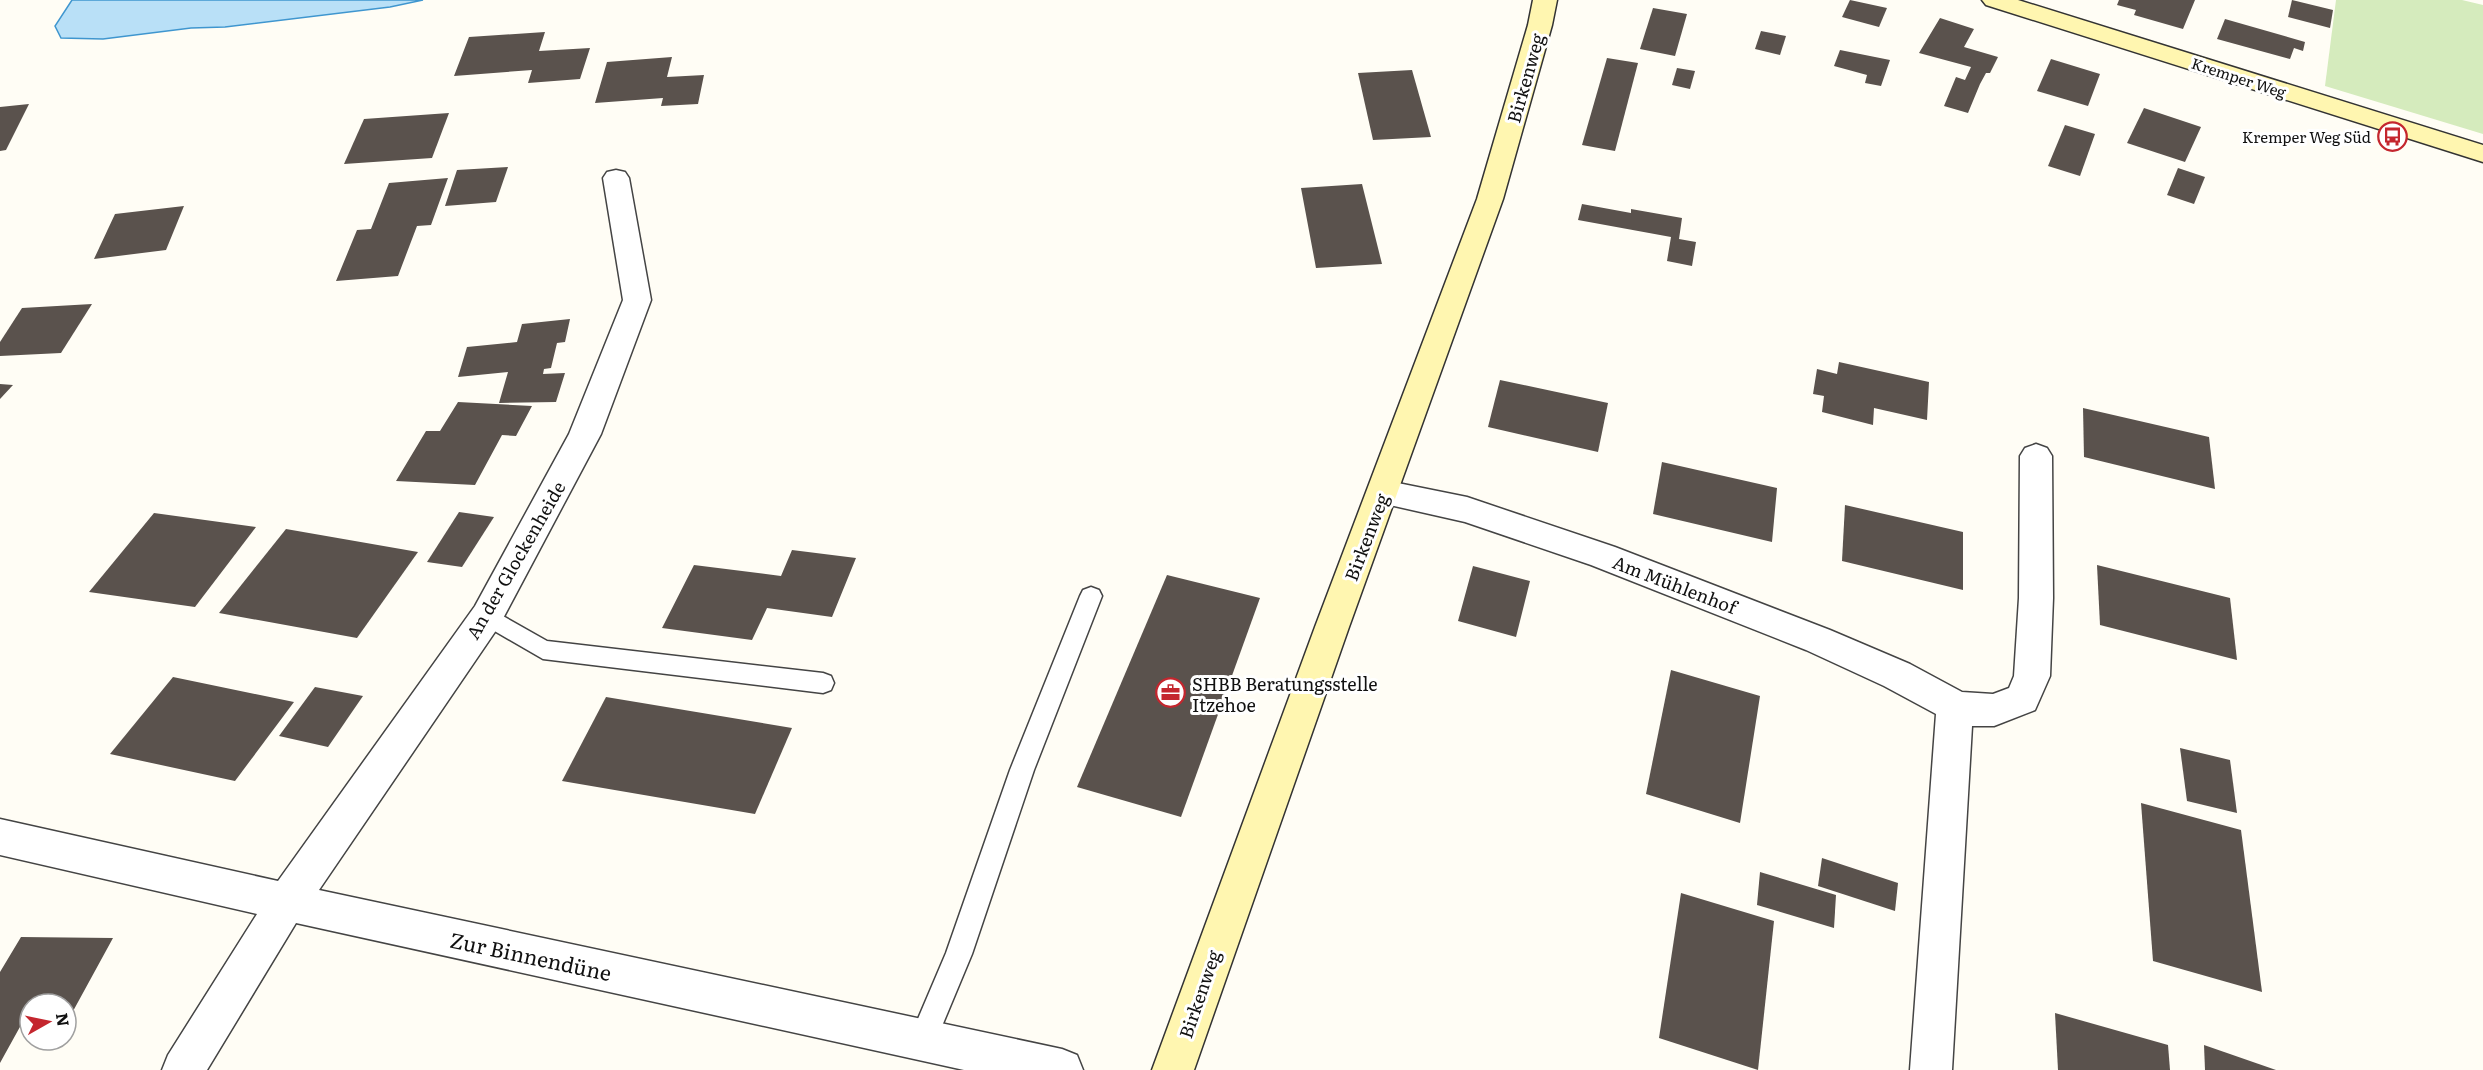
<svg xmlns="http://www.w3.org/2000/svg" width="2483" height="1070" viewBox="0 0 2483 1070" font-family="Literata,serif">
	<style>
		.green { fill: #d5ebbd }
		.water { fill: #b9e0f7; stroke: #3f96cf; stroke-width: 1.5 }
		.building { fill: #5a524d }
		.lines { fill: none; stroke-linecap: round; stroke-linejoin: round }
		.lane-casing { stroke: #444; stroke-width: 3 }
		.street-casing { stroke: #444; stroke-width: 3 }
		.secondary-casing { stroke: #333; stroke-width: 3 }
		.lane { fill: #fff; fill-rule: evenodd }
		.street { fill: #fff; fill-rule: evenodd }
		.secondary { fill: #fff6b0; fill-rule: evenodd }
		.labels { text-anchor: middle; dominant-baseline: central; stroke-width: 6; stroke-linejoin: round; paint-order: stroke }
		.far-street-label { font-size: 15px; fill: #111; stroke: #fff }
		.far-poi-label { font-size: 15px; fill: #111; stroke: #fff; text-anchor: end }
		.street-label { font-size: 18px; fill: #111; stroke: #fff }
		.poi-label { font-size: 18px; fill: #111; stroke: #fff; text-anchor: start }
		.near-street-label { font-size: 21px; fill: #111; stroke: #fff }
	</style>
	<rect width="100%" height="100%" fill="#fffdf5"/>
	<path class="green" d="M 2336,0 L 2462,0 L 2483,5 L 2483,134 L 2325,86 Z"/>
	<path class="water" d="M 72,0 L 423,0 L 390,7 L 225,27 L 191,28 L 103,39 L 61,38 L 55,26 Z"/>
	<g class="building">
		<path d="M 1850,0 L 1887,8 L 1879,27 L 1842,17 Z"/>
		<path d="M 2119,0 L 2195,0 L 2183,29 L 2134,15 L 2136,10 L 2117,5 Z"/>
		<path d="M 2292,0 L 2333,10 L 2330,28 L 2288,17 Z"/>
		<path d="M 1653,8 L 1687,14 L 1675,56 L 1640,49 Z"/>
		<path d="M 1940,18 L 1974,29 L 1964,47 L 1998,57 L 1990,73 L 1986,73 L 1980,84 L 1968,113 L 1944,106 L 1956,77 L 1965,80 L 1971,67 L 1919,53 Z"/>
		<path d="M 2225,19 L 2305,42 L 2303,51 L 2294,48 L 2290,59 L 2217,39 Z"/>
		<path d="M 1761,31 L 1786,36 L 1780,55 L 1755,49 Z"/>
		<path d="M 545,32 L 539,51 L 590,48 L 580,79 L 528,83 L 532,70 L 454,76 L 469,37 Z"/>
		<path d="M 1840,50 L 1890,60 L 1881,86 L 1865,83 L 1867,75 L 1834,66 Z"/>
		<path d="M 672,57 L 667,77 L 704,75 L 698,104 L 661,106 L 663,98 L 595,103 L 607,62 Z"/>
		<path d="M 1607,58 L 1638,63 L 1615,151 L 1582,145 Z"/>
		<path d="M 2051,59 L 2100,74 L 2088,106 L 2037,91 Z"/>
		<path d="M 1677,68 L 1695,71 L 1690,89 L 1672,85 Z"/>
		<path d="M 1412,70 L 1431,137 L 1373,140 L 1358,73 Z"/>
		<path d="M 29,104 L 6,150 L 0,151 L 0,107 Z"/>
		<path d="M 2144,108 L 2201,127 L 2185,162 L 2127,143 Z"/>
		<path d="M 449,113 L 432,158 L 344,164 L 364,119 Z"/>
		<path d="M 2065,125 L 2095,134 L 2080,176 L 2048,166 Z"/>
		<path d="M 508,167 L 496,202 L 445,206 L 457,170 Z"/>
		<path d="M 2178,168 L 2205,177 L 2194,204 L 2167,195 Z"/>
		<path d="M 448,178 L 431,225 L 417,226 L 398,276 L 336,281 L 357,230 L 371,229 L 389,183 Z"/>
		<path d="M 1362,184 L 1382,264 L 1316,268 L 1301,188 Z"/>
		<path d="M 1582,204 L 1631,213 L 1631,209 L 1682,218 L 1679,239 L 1696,242 L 1692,266 L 1667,261 L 1671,237 L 1578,220 Z"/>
		<path d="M 184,206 L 166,250 L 94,259 L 115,214 Z"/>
		<path d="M 92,304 L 61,353 L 0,356 L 0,342 L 22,308 Z"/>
		<path d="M 570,319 L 565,342 L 557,343 L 551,368 L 544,369 L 543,374 L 565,373 L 556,402 L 499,403 L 508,372 L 458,377 L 467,347 L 517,342 L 522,324 Z"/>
		<path d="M 1839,362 L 1929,382 L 1927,420 L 1874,408 L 1873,425 L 1822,412 L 1824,396 L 1813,394 L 1817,369 L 1837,374 Z"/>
		<path d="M 1500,380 L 1608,403 L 1598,452 L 1488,427 Z"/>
		<path d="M 0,384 L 13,385 L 0,399 Z"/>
		<path d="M 458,402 L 532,406 L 516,436 L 502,435 L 475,485 L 396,481 L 426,431 L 440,431 Z"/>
		<path d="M 2083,408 L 2209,437 L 2215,489 L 2084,457 Z"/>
		<path d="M 1662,462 L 1777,488 L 1772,542 L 1653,514 Z"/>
		<path d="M 1845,505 L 1963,532 L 1963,590 L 1842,561 Z"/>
		<path d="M 459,512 L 494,517 L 462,567 L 427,562 Z"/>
		<path d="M 154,513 L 256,527 L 195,607 L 89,592 Z"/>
		<path d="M 286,529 L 418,552 L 357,638 L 219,613 Z"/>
		<path d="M 792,550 L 856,558 L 832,617 L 767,608 L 752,640 L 662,628 L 694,565 L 781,576 Z"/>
		<path d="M 2097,565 L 2230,598 L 2237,660 L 2100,625 Z"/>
		<path d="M 1473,566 L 1530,581 L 1516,637 L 1458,621 Z"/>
		<path d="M 1167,575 L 1260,598 L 1181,817 L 1077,787 Z"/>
		<path d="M 1671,670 L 1760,696 L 1740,823 L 1646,794 Z"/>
		<path d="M 173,677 L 294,702 L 235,781 L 110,754 Z"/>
		<path d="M 315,687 L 363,696 L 328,747 L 279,736 Z"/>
		<path d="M 606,697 L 792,728 L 755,814 L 562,781 Z"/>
		<path d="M 2180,748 L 2230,760 L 2237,813 L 2187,801 Z"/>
		<path d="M 2141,803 L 2241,830 L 2262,992 L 2153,961 Z"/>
		<path d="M 1822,858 L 1898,883 L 1895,911 L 1818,886 Z"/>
		<path d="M 1760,872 L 1836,895 L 1834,928 L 1757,905 Z"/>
		<path d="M 1681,893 L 1774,921 L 1758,1070 L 1659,1038 Z"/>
		<path d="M 21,937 L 113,938 L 66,1024 L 66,1004 L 30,1004 L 30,1025 L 21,1025 L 0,1063 L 0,972 Z"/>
		<path d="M 2055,1013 L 2168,1045 L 2170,1070 L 2058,1070 Z"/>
		<path d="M 2204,1045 L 2276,1070 L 2205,1070 Z"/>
	</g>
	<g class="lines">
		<defs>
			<g id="lane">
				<path d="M 1091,587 L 1099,590 L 1102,596 L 1034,770 L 972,954 L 932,1050 L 922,1053 L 912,1050 L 909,1040 L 946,953 L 1010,770 L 1080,596 L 1083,590 Z"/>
				<path d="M 487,607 L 547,641 L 823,673 L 831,676 L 834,683 L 831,690 L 823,693 L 543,659 L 479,622 L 476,616 L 479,610 Z"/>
			</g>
			<g id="street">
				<path d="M 616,170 L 625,172 L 629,178 L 651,300 L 601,434 L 499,626 L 319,890 L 1062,1049 L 1077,1055 L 1083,1070 L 964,1070 L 296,923 L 207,1070 L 162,1070 L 168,1055 L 257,914 L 0,855 L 0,819 L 278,881 L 475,606 L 569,434 L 623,300 L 603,178 L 607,172 Z"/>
				<path d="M 2036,444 L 2047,448 L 2052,456 L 2053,598 L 2050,676 L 2035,710 L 1994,726 L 1972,726 L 1952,1070 L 1910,1070 L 1936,714 L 1884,686 L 1806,650 L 1591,565 L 1465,522 L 1372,501 L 1367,492 L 1372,483 L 1383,480 L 1467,497 L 1615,547 L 1830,630 L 1910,664 L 1962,692 L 1993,694 L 2009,688 L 2014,676 L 2019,598 L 2020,456 L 2025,448 Z"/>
			</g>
			<g id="secondary">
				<path d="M 1533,0 L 1557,0 L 1552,25 L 1503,199 L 1349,627 L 1194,1070 L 1152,1070 L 1315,627 L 1477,199 L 1528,25 Z"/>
				<path d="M 1982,0 L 2018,0 L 2483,145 L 2483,162 L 1986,5 Z"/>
			</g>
		</defs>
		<use href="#lane" class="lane-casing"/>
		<use href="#street" class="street-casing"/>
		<use href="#secondary" class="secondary-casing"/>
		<use href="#lane" class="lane"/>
		<use href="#street" class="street"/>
		<use href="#secondary" class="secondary"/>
	</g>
	<defs>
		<symbol id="bus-ring" viewBox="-11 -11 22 22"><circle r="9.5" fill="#fff" stroke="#c4262e" stroke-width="1.5"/><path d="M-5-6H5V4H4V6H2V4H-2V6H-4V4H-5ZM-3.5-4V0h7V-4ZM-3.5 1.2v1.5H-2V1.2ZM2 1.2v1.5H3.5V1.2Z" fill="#c4262e"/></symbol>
		<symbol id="office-ring" viewBox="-11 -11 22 22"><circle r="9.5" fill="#fff" stroke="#c4262e" stroke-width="1.5"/><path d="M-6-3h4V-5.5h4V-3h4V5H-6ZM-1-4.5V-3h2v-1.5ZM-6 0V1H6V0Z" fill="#c4262e"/></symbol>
	</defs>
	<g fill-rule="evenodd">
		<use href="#bus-ring" x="2376" y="120" width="33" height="33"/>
		<use href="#office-ring" x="1154" y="676" width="33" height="33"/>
	</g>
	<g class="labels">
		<g class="far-street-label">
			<text transform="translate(2239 77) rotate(18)">Kremper Weg</text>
		</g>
		<g class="far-poi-label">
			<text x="2371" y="136">Kremper Weg Süd</text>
		</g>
		<g class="street-label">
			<text transform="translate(1525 78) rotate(-74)">Birkenweg</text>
			<text transform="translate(1366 537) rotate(-69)">Birkenweg</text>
			<text transform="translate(515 560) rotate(-60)">An der Glockenheide</text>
			<text transform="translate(1675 584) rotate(21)">Am Mühlenhof</text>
			<text transform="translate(1199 994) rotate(-71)">Birkenweg</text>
		</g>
		<g class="poi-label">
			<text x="1192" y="683">SHBB Beratungsstelle<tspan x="1192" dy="21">Itzehoe</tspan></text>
		</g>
		<g class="near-street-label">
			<text transform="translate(531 955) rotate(12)">Zur Binnendüne</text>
		</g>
	</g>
	<g transform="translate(48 1022) rotate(81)"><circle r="28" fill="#ffffff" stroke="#a0a0a0" stroke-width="1.5"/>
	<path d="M0-4.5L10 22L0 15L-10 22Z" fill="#c4262e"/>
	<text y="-9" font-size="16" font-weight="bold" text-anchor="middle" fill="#111111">N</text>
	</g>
</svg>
